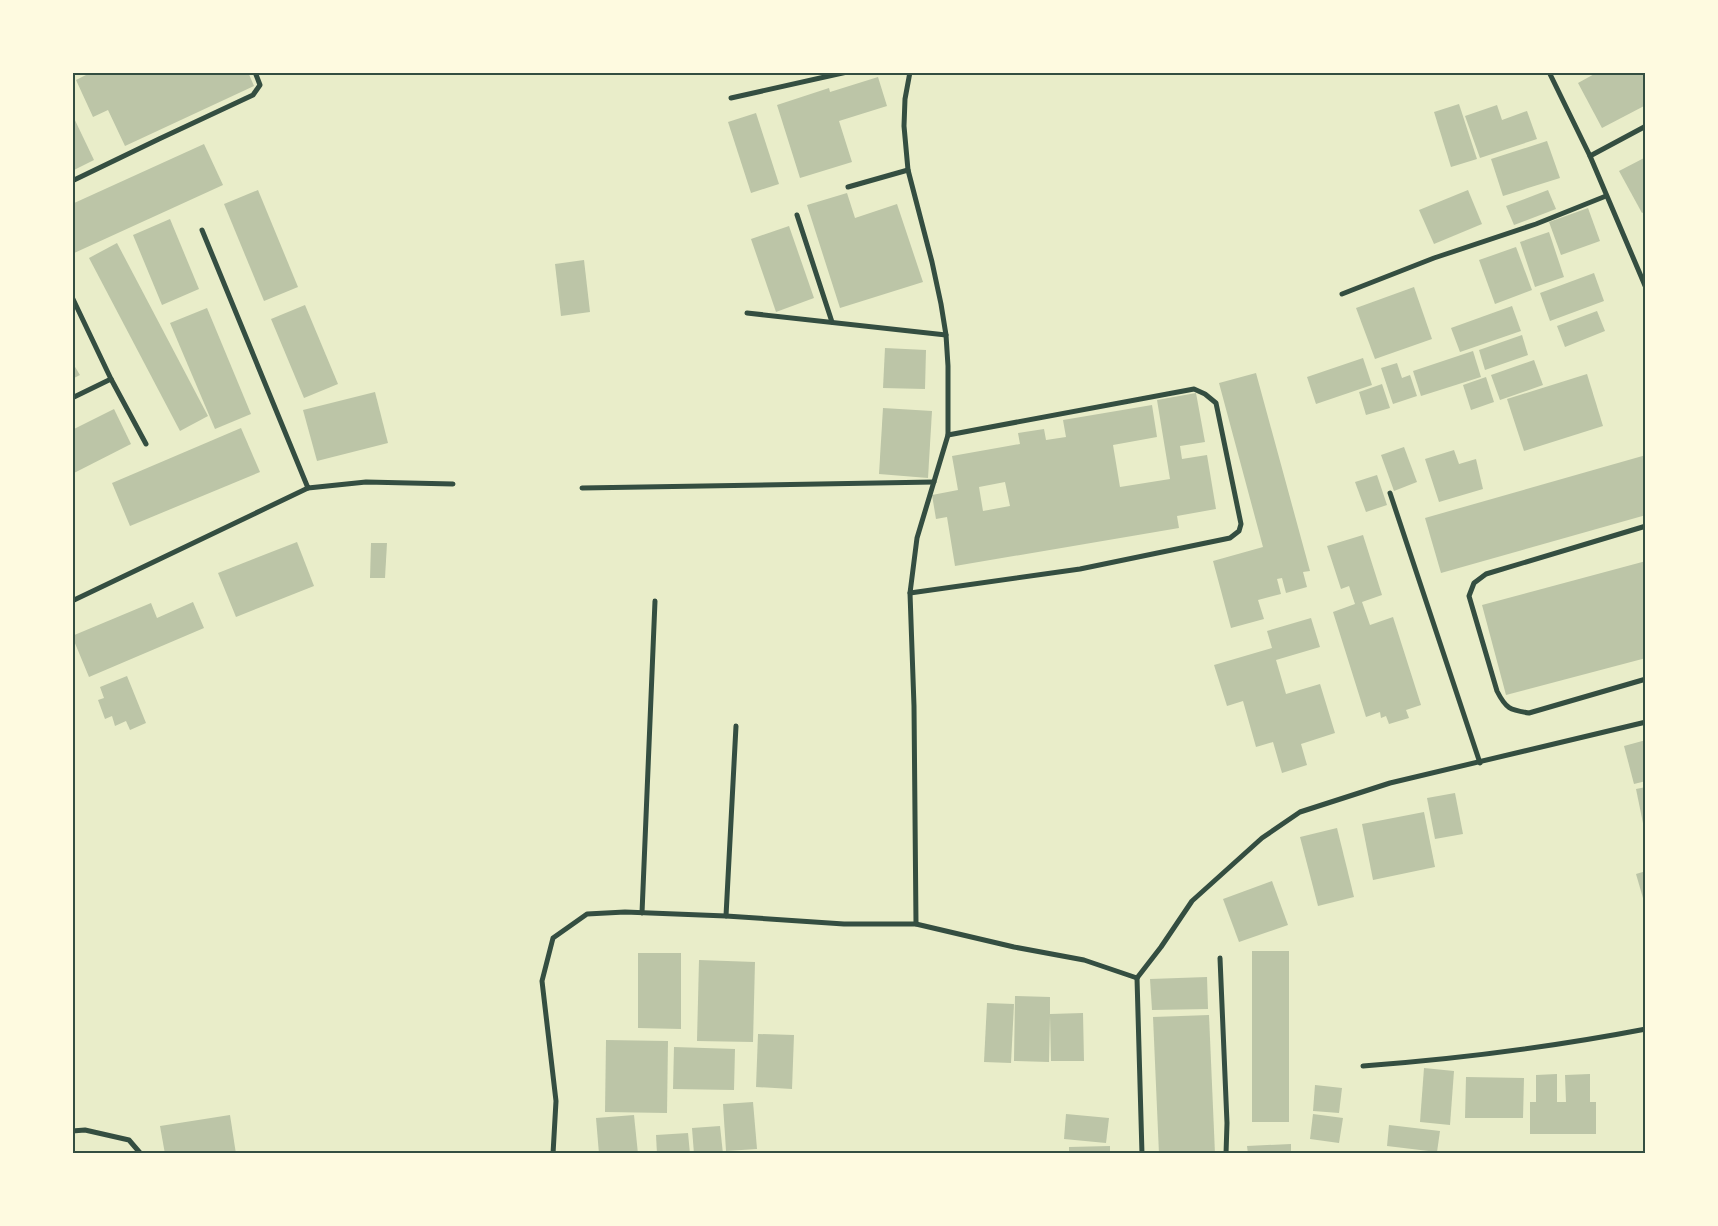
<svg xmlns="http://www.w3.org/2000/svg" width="1718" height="1226" viewBox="0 0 1718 1226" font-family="Lora,serif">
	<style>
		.building { fill: #bcc5a7; fill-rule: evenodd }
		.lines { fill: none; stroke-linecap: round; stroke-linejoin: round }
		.minor { stroke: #344e41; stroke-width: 5 }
		.neatline { fill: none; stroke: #344e41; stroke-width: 2 }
	</style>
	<rect width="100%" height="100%" fill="#e9edc9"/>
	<g class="building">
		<path d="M 92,72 L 248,72 L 254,86 L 125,146 L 108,110 L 93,117 L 76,80 Z"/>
		<path d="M 1598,72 L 1646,72 L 1646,105 L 1602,128 L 1578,83 Z"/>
		<path d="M 878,77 L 887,106 L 839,121 L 852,162 L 800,178 L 777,105 L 829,88 L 830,92 Z"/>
		<path d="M 1459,104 L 1477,159 L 1451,167 L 1434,112 Z"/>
		<path d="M 1497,105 L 1502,120 L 1527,111 L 1537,139 L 1480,158 L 1465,116 Z"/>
		<path d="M 756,113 L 779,184 L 751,193 L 728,122 Z"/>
		<path d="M 72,114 L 94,160 L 72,171 Z"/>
		<path d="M 1547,141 L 1560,178 L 1503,196 L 1491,159 Z"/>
		<path d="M 204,144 L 223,185 L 72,254 L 72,204 Z"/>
		<path d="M 1646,157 L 1646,211 L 1642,213 L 1619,171 Z"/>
		<path d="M 258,190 L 298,287 L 264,301 L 224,204 Z"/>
		<path d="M 1468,190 L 1482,224 L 1434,244 L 1419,210 Z"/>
		<path d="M 1548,190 L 1556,209 L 1514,225 L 1506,206 Z"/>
		<path d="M 847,193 L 855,218 L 897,204 L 923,282 L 840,308 L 807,205 Z"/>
		<path d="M 1588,208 L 1600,241 L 1561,255 L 1549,222 Z"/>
		<path d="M 170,219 L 199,289 L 162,305 L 133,235 Z"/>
		<path d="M 789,226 L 814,298 L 776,312 L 751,239 Z"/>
		<path d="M 1549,232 L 1564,277 L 1535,287 L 1520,242 Z"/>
		<path d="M 117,243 L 208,416 L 180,431 L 89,258 Z"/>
		<path d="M 1516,247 L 1532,290 L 1495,304 L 1479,260 Z"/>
		<path d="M 584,260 L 590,312 L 561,316 L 555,264 Z"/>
		<path d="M 1594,273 L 1604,301 L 1550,321 L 1540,293 Z"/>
		<path d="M 1414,287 L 1432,339 L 1375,359 L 1356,308 Z"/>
		<path d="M 305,305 L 338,384 L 304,398 L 271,319 Z"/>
		<path d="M 1512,306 L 1521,331 L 1460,352 L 1451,328 Z"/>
		<path d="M 207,308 L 251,414 L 215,429 L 170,323 Z"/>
		<path d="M 1597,311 L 1605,331 L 1565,347 L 1557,326 Z"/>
		<path d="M 1522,335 L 1528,355 L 1485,370 L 1479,350 Z"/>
		<path d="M 885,348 L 926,350 L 925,389 L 883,388 Z"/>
		<path d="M 1473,351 L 1481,377 L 1421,396 L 1413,371 Z"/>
		<path d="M 1363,358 L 1372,385 L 1316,404 L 1307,377 Z"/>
		<path d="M 1534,360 L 1543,385 L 1500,400 L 1491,375 Z"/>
		<path d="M 72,362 L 80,375 L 72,379 Z"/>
		<path d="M 1397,363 L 1402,378 L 1410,375 L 1417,396 L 1393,404 L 1381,368 Z"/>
		<path d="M 1256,373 L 1310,571 L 1303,572 L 1307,587 L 1286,593 L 1282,578 L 1277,579 L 1281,594 L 1258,600 L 1264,619 L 1231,628 L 1213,561 L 1263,547 L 1219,383 Z"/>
		<path d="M 1587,374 L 1603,426 L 1524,451 L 1507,399 Z"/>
		<path d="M 1486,377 L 1494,402 L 1471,410 L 1463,385 Z"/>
		<path d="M 1382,384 L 1390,408 L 1366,415 L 1359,392 Z"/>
		<path d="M 375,392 L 388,443 L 317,461 L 303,410 Z"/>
		<path d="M 1196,393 L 1205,442 L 1180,446 L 1182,459 L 1207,455 L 1216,509 L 1177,516 L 1179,528 L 955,566 L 947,517 L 936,519 L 932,495 L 958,490 L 952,456 L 1020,444 L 1018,433 L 1044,429 L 1046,440 L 1066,437 L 1063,420 L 1152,405 L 1157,437 L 1113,445 L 1120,487 L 1170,479 L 1157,400 ZM 1005,482 L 1010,506 L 983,511 L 979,487 Z"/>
		<path d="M 883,408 L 932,411 L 928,478 L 879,474 Z"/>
		<path d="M 114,409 L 131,444 L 74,473 L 72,470 L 72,430 Z"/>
		<path d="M 241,428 L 260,472 L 130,526 L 112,483 Z"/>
		<path d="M 1404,447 L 1417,482 L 1394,491 L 1381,455 Z"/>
		<path d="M 1454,450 L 1459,464 L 1476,459 L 1483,489 L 1439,502 L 1425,459 Z"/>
		<path d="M 1646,455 L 1646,515 L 1441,573 L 1425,518 Z"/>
		<path d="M 1377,475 L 1387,505 L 1366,512 L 1355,482 Z"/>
		<path d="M 1363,535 L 1382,595 L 1362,602 L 1370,625 L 1393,617 L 1421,705 L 1406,710 L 1409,718 L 1389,724 L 1386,716 L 1381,718 L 1380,712 L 1366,717 L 1333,612 L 1355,604 L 1349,586 L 1341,589 L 1327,546 Z"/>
		<path d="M 297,542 L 314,586 L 236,617 L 218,573 Z"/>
		<path d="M 371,543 L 387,543 L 385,578 L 370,578 Z"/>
		<path d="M 1646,561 L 1646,658 L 1506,695 L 1482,605 Z"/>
		<path d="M 193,602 L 204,628 L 89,677 L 72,636 L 151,603 L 157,618 Z"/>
		<path d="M 1311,618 L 1320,647 L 1276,660 L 1286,694 L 1320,684 L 1335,733 L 1301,744 L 1307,765 L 1282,773 L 1273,742 L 1256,747 L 1243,701 L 1227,706 L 1214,665 L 1272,648 L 1267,631 Z"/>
		<path d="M 127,676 L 146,723 L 130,730 L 126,721 L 115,726 L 112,716 L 105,719 L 98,700 L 104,698 L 100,687 Z"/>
		<path d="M 1646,740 L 1646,781 L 1634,784 L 1624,746 Z"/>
		<path d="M 1646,787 L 1646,833 L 1645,833 L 1636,789 Z"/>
		<path d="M 1455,793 L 1463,834 L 1435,839 L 1427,798 Z"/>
		<path d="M 1424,812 L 1435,867 L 1373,880 L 1362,824 Z"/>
		<path d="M 1337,828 L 1354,897 L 1318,906 L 1300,837 Z"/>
		<path d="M 1646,871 L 1646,905 L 1645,905 L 1636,874 Z"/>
		<path d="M 1272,881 L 1288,925 L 1239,942 L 1223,899 Z"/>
		<rect x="1252" y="951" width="37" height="171"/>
		<path d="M 638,953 L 681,953 L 681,1029 L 638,1028 Z"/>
		<path d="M 699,960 L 755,962 L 753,1042 L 697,1041 Z"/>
		<path d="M 1207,977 L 1208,1009 L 1152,1010 L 1150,979 Z"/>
		<path d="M 1015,996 L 1050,997 L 1050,1014 L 1083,1013 L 1084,1061 L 1051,1061 L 1050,1016 L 1049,1062 L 1014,1061 Z"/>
		<path d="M 987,1003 L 1014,1004 L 1011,1063 L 984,1062 Z"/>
		<path d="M 1209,1015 L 1215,1154 L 1159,1154 L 1153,1017 Z"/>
		<path d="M 758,1034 L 794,1035 L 792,1089 L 756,1087 Z"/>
		<path d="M 606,1040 L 668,1041 L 667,1113 L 605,1112 Z"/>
		<path d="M 674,1047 L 735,1049 L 734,1090 L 673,1089 Z"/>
		<path d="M 1424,1068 L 1454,1071 L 1450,1125 L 1420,1122 Z"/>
		<path d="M 1557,1074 L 1557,1102 L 1566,1102 L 1565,1075 L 1590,1074 L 1590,1102 L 1596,1102 L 1596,1134 L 1530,1134 L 1530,1102 L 1536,1102 L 1536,1075 Z"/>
		<path d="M 1466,1077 L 1524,1078 L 1523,1118 L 1465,1118 Z"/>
		<path d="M 1315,1085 L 1342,1088 L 1339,1113 L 1313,1111 Z"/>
		<path d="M 753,1102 L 757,1149 L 726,1151 L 723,1104 Z"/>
		<path d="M 1066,1114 L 1109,1118 L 1106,1143 L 1064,1139 Z"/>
		<path d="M 1313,1114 L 1343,1118 L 1339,1143 L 1310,1139 Z"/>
		<path d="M 230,1115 L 236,1154 L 165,1154 L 160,1126 Z"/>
		<path d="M 634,1115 L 638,1154 L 599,1154 L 596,1118 Z"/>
		<path d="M 1389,1125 L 1440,1131 L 1437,1152 L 1387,1146 Z"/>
		<path d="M 720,1126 L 723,1154 L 694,1154 L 692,1128 Z"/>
		<path d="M 688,1133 L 690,1154 L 657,1154 L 656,1135 Z"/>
		<path d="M 1291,1144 L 1291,1154 L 1248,1154 L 1247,1146 Z"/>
		<path d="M 1110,1146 L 1110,1154 L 1069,1154 L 1069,1147 Z"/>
	</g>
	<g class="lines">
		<g class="minor">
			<path d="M 910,72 L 905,99 L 904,126 L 908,170 L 932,262 L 941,304 L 946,335 L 948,366 L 948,435 L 917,538 L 910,593 L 914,706 L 916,924"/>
			<path d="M 1549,72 L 1590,156 L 1646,288"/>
			<path d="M 731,98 L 847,72"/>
			<path d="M 1590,156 L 1646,126"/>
			<path d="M 72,181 L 159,139 L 253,95 L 260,85 L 255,72"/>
			<path d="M 848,187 L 908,170"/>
			<path d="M 797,215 L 832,322"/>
			<path d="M 202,230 L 308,488 L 366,482 L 453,484"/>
			<path d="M 1342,294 L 1434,258 L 1536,224 L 1606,196"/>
			<path d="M 72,297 L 111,379 L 146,444"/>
			<path d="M 747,313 L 946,335"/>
			<path d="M 72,398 L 111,379"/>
			<path d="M 582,488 L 934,482"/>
			<path d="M 1390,493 L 1480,763"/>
			<path d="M 1646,526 L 1486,574 L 1474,583 L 1469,596 L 1497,691 C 1506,709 1510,710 1529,713 L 1646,679"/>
			<path d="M 910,593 L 1080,569 L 1230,538 L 1239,531 L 1241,524 L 1216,403 L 1205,394 L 1194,389 L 948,435"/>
			<path d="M 72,601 L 308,488"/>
			<path d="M 642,913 L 655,601"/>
			<path d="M 726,916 L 736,726"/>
			<path d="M 1220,958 L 1227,1123 L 1226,1154"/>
			<path d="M 1137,978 L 1161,947 L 1192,901 L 1262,838 L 1300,812 L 1390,783 L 1646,722"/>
			<path d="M 1137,978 L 1142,1154"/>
			<path d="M 1363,1066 C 1458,1059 1552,1047 1646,1029"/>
			<path d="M 72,1131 L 85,1130 L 129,1140 L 141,1154"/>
			<path d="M 553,1154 L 556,1101 L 542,981 L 553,938 L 587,914 L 625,912 L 726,916 L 844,924 L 916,924 L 1014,947 L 1084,960 L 1137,978"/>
		</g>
	</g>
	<rect width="1718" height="1226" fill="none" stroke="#fefae0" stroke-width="148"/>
	<rect x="74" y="74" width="1570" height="1078" class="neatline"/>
</svg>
